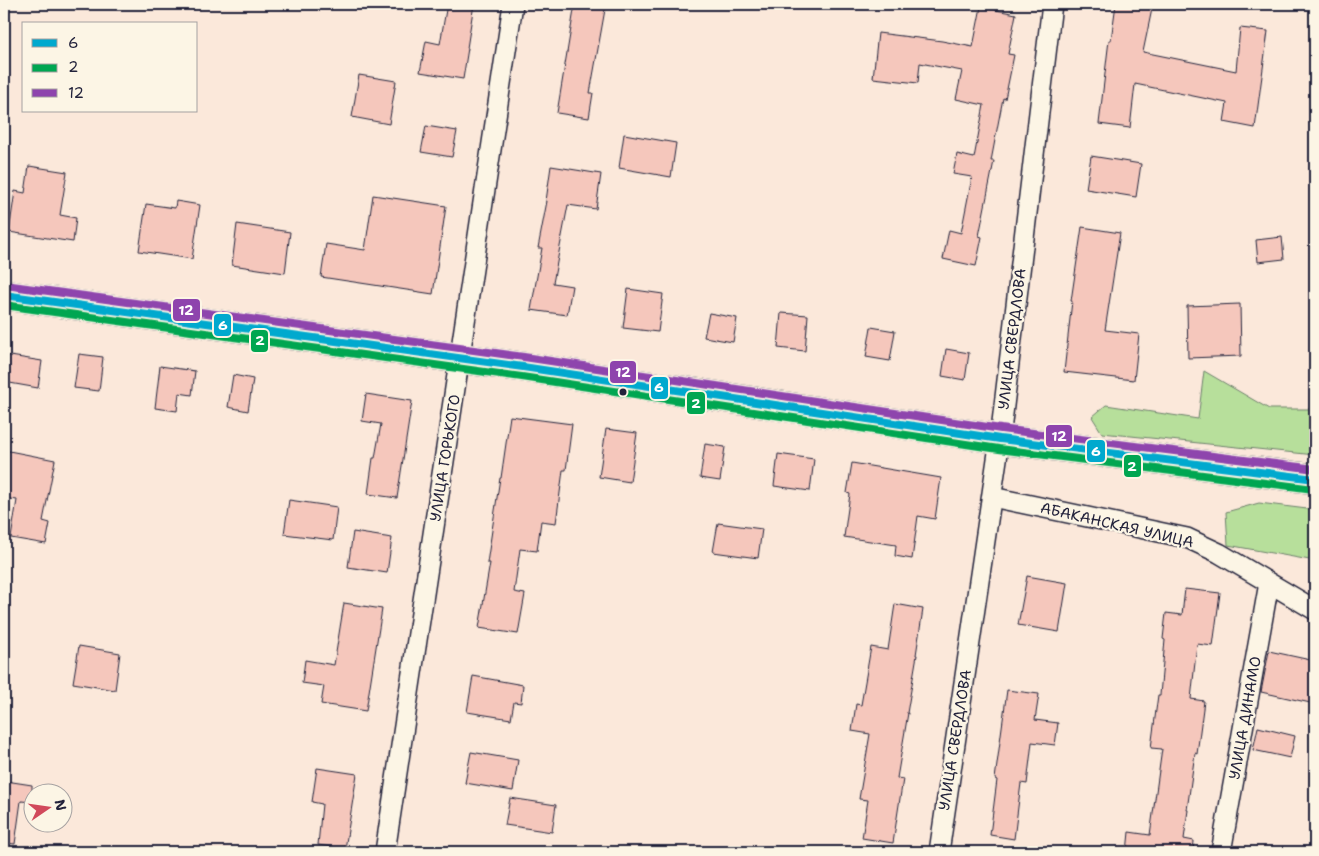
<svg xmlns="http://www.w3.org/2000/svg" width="1319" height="856" viewBox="0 0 1319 856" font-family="'Shantell Sans',sans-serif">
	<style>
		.green { fill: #b7df9b; stroke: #6c806b }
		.building { fill: #f5c7bc; stroke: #22223b }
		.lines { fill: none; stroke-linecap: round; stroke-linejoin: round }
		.minor-casing { stroke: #22223b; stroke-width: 22 }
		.primary-casing { stroke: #22223b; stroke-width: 31 }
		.minor { stroke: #fcf5e5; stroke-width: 19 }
		.primary { stroke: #fcf5e5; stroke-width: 28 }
		.bus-1-casing { stroke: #fcf5e5; stroke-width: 11 }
		.bus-2-casing { stroke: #fcf5e5; stroke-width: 11 }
		.bus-3-casing { stroke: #fcf5e5; stroke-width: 11 }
		.bus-1 { stroke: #00a9ce; stroke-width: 8 }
		.bus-2 { stroke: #00a651; stroke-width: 8 }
		.bus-3 { stroke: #8e44ad; stroke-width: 8 }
		.bus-dot { fill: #22223b; stroke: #fcf5e5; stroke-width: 2 }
		.labels { text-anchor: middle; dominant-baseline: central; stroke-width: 4.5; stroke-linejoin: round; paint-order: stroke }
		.street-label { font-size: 15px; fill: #22223b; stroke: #fcf5e5 }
		.line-badge { stroke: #fcf5e5; stroke-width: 2 }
		.badge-label { font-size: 14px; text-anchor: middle; font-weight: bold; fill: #fff }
	</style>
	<rect width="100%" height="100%" fill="#fbe8da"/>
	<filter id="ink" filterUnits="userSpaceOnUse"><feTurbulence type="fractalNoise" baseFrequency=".02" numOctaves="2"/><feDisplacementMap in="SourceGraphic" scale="10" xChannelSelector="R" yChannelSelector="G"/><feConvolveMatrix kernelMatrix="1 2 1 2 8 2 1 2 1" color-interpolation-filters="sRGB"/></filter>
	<g filter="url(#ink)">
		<g class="green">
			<path d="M 1204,371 L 1269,409 L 1315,409 L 1315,455 L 1102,433 L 1092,417 L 1106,405 L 1198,419 Z"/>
			<path d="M 1259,503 L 1315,510 L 1315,561 L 1228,545 L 1226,512 Z"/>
		</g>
		<g class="building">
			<path d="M 447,4 L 474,4 L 467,48 L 468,48 L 463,79 L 420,72 L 426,41 L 440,44 Z"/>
			<path d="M 575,4 L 606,4 L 590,93 L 593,93 L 589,118 L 557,113 Z"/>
			<path d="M 1116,4 L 1153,4 L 1143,52 L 1236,71 L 1240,28 L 1268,31 L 1255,128 L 1224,122 L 1227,103 L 1135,84 L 1130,128 L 1099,124 L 1109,40 L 1111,40 Z"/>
			<path d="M 981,7 L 1016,14 L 1008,54 L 1014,55 L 1005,99 L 1003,98 L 991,161 L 994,161 L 979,236 L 982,237 L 976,266 L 943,259 L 949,230 L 961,233 L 972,177 L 953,174 L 957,154 L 974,158 L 984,105 L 956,99 L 962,71 L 920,63 L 918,83 L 873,78 L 878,33 L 942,41 L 973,47 Z"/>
			<path d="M 359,75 L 396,81 L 389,124 L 352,117 Z"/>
			<path d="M 426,126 L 457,131 L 452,157 L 421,152 Z"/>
			<path d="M 624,134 L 676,143 L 671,177 L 619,168 Z"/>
			<path d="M 1091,156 L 1141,164 L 1136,197 L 1086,189 Z"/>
			<path d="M 29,166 L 67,172 L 60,215 L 76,218 L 73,242 L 9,232 L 15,191 L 25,193 Z"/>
			<path d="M 551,166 L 601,174 L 596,209 L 568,205 L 553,283 L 572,286 L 567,315 L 531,310 L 542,248 L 538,248 L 547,201 L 546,201 Z"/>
			<path d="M 373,195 L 446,206 L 433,294 L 321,277 L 326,244 L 365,250 Z"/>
			<path d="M 176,201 L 200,205 L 192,259 L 139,251 L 146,204 L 175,208 Z"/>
			<path d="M 237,224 L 290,232 L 285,273 L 232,265 Z"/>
			<path d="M 1082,227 L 1120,233 L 1105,330 L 1139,334 L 1134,380 L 1064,372 L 1072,301 L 1071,301 Z"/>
			<path d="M 1282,237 L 1284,259 L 1258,262 L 1256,240 Z"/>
			<path d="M 628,289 L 663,294 L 658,332 L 623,328 Z"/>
			<path d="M 1240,304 L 1241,356 L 1188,358 L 1187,306 Z"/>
			<path d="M 709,313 L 737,318 L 733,342 L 704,337 Z"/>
			<path d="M 781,313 L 808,315 L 805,351 L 778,348 Z"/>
			<path d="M 871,327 L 895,331 L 890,361 L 866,357 Z"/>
			<path d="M 946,349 L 969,353 L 965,380 L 942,376 Z"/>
			<path d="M 79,354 L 103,357 L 99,391 L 74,388 Z"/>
			<path d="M 4,355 L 42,361 L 38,388 L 4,382 Z"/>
			<path d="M 160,366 L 195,371 L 192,395 L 179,393 L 177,411 L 155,408 Z"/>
			<path d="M 233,375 L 253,379 L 248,411 L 228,407 Z"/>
			<path d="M 366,394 L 412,401 L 397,498 L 368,494 L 373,458 L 375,458 L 381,424 L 362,421 Z"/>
			<path d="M 510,416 L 572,424 L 566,470 L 563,470 L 556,523 L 541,521 L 537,551 L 520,549 L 514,592 L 525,594 L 518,634 L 479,628 L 490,563 L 487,563 L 500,478 L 501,478 Z"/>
			<path d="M 606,429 L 637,433 L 630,482 L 599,477 Z"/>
			<path d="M 705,444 L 725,447 L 720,481 L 700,478 Z"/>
			<path d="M 4,450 L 55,460 L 43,521 L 50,523 L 46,544 L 11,538 L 17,500 L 4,498 Z"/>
			<path d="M 778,454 L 814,459 L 810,491 L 774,486 Z"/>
			<path d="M 852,463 L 941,478 L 935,519 L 918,516 L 912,559 L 895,556 L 896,545 L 844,537 L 850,494 L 847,493 Z"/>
			<path d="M 289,500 L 337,507 L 333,540 L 284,534 Z"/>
			<path d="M 718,523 L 762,529 L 758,558 L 713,552 Z"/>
			<path d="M 353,532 L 392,538 L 387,573 L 348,567 Z"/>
			<path d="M 1027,576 L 1067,583 L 1059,632 L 1018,625 Z"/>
			<path d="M 1185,589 L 1220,593 L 1213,646 L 1197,644 L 1191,699 L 1204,701 L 1197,754 L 1195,753 L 1187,810 L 1188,810 L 1184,839 L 1194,841 L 1193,852 L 1127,852 L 1129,832 L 1150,835 L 1162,749 L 1151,748 L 1158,695 L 1160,695 L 1165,640 L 1163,639 L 1166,613 L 1182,615 Z"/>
			<path d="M 344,603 L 382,609 L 366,711 L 321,704 L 324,686 L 302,683 L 305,660 L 334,665 Z"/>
			<path d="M 895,604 L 923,609 L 916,655 L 917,655 L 907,713 L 908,713 L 897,778 L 903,779 L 893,843 L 862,838 L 868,800 L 859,799 L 870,734 L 852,731 L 856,704 L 861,705 L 871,647 L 888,650 Z"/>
			<path d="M 79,646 L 120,653 L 115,690 L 73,683 Z"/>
			<path d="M 1269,651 L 1315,661 L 1315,704 L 1261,692 Z"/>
			<path d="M 473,676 L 523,685 L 521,703 L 514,702 L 511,719 L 467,712 Z"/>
			<path d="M 1007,690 L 1039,694 L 1035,720 L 1058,723 L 1055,745 L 1032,742 L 1027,784 L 1021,783 L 1014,839 L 990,835 L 997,780 L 995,779 Z"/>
			<path d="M 1258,727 L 1295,736 L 1290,758 L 1253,750 Z"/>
			<path d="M 471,752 L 518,760 L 513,791 L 465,783 Z"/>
			<path d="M 317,768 L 357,774 L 345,849 L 318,845 L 322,804 L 312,802 Z"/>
			<path d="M 6,781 L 32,785 L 32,802 L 21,801 L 15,844 L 4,843 L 4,796 Z"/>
			<path d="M 510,798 L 556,805 L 552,832 L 505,825 Z"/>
		</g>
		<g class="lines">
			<defs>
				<g id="minor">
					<path d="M 992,497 L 1187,538 L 1219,553 L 1315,610"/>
					<path d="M 385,852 L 513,4"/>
					<path d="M 939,852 L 1000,439 L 1052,4"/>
					<path d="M 1221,852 L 1269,583"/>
				</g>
				<path id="primary" d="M 4,295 L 523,367 L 1000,439 L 1315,479"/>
			</defs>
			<use href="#minor" class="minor-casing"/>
			<use href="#primary" class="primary-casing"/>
			<use href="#minor" class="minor"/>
			<use href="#primary" class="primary"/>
			<defs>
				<path id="bus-1" d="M 4,295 L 523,367 L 1000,439 L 1315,479"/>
				<path id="bus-2" d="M 4,305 L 522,377 L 999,449 L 1314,489"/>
				<path id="bus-3" d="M 5,285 L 524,357 L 1001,429 L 1315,469"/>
			</defs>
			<use href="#bus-1" class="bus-1-casing"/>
			<use href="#bus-2" class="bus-2-casing"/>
			<use href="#bus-3" class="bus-3-casing"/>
			<use href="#bus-1" class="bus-1"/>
			<use href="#bus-2" class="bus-2"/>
			<use href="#bus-3" class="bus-3"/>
		</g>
	</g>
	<circle class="bus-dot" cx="623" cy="392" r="4.5"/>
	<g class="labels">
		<g class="street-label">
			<text transform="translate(1012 339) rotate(-83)">УЛИЦА СВЕРДЛОВА</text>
			<text transform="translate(445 458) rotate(-81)">УЛИЦА ГОРЬКОГО</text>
			<text transform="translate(1117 525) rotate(13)">АБАКАНСКАЯ УЛИЦА</text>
			<text transform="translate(1245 718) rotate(-80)">УЛИЦА ДИНАМО</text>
			<text transform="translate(955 740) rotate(-81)">УЛИЦА СВЕРДЛОВА</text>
		</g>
	</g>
	<g class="line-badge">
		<rect x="172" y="298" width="29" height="24" rx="5" fill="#8e44ad"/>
		<rect x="213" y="313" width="19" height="24" rx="5" fill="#00a9ce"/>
		<rect x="250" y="329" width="19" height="24" rx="5" fill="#00a651"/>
		<rect x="609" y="360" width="28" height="24" rx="5" fill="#8e44ad"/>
		<rect x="650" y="376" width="19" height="24" rx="5" fill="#00a9ce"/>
		<rect x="686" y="391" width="20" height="24" rx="5" fill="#00a651"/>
		<rect x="1045" y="424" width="28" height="24" rx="5" fill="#8e44ad"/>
		<rect x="1086" y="439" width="20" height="24" rx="5" fill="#00a9ce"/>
		<rect x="1123" y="454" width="19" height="24" rx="5" fill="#00a651"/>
	</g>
	<g class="badge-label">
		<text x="186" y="315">12</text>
		<text x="223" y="330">6</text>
		<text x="260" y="345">2</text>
		<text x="623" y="377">12</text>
		<text x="659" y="392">6</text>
		<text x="696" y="408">2</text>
		<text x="1059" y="441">12</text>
		<text x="1096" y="456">6</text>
		<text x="1132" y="471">2</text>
	</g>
	<rect width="1319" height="856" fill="none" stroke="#fcf5e5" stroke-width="20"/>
	<rect x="10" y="10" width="1299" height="836" fill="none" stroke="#22223b" stroke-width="2" filter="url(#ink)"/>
	<rect x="22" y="22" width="175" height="90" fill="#fcf5e5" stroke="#a5a1a1"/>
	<rect x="32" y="39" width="25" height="8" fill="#00a9ce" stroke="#a5a1a1"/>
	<text x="68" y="48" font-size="15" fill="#22223b">6</text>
	<rect x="32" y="64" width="25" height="8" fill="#00a651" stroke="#a5a1a1"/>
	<text x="68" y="72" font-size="15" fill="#22223b">2</text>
	<rect x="32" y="89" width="25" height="8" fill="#8e44ad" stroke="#a5a1a1"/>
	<text x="68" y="98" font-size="15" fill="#22223b">12</text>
	<g transform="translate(48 808) rotate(77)"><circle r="24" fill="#fcf5e5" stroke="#a5a1a1"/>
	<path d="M0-4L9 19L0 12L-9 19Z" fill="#d1495b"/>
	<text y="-8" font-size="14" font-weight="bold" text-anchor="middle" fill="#22223b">N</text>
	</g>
</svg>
